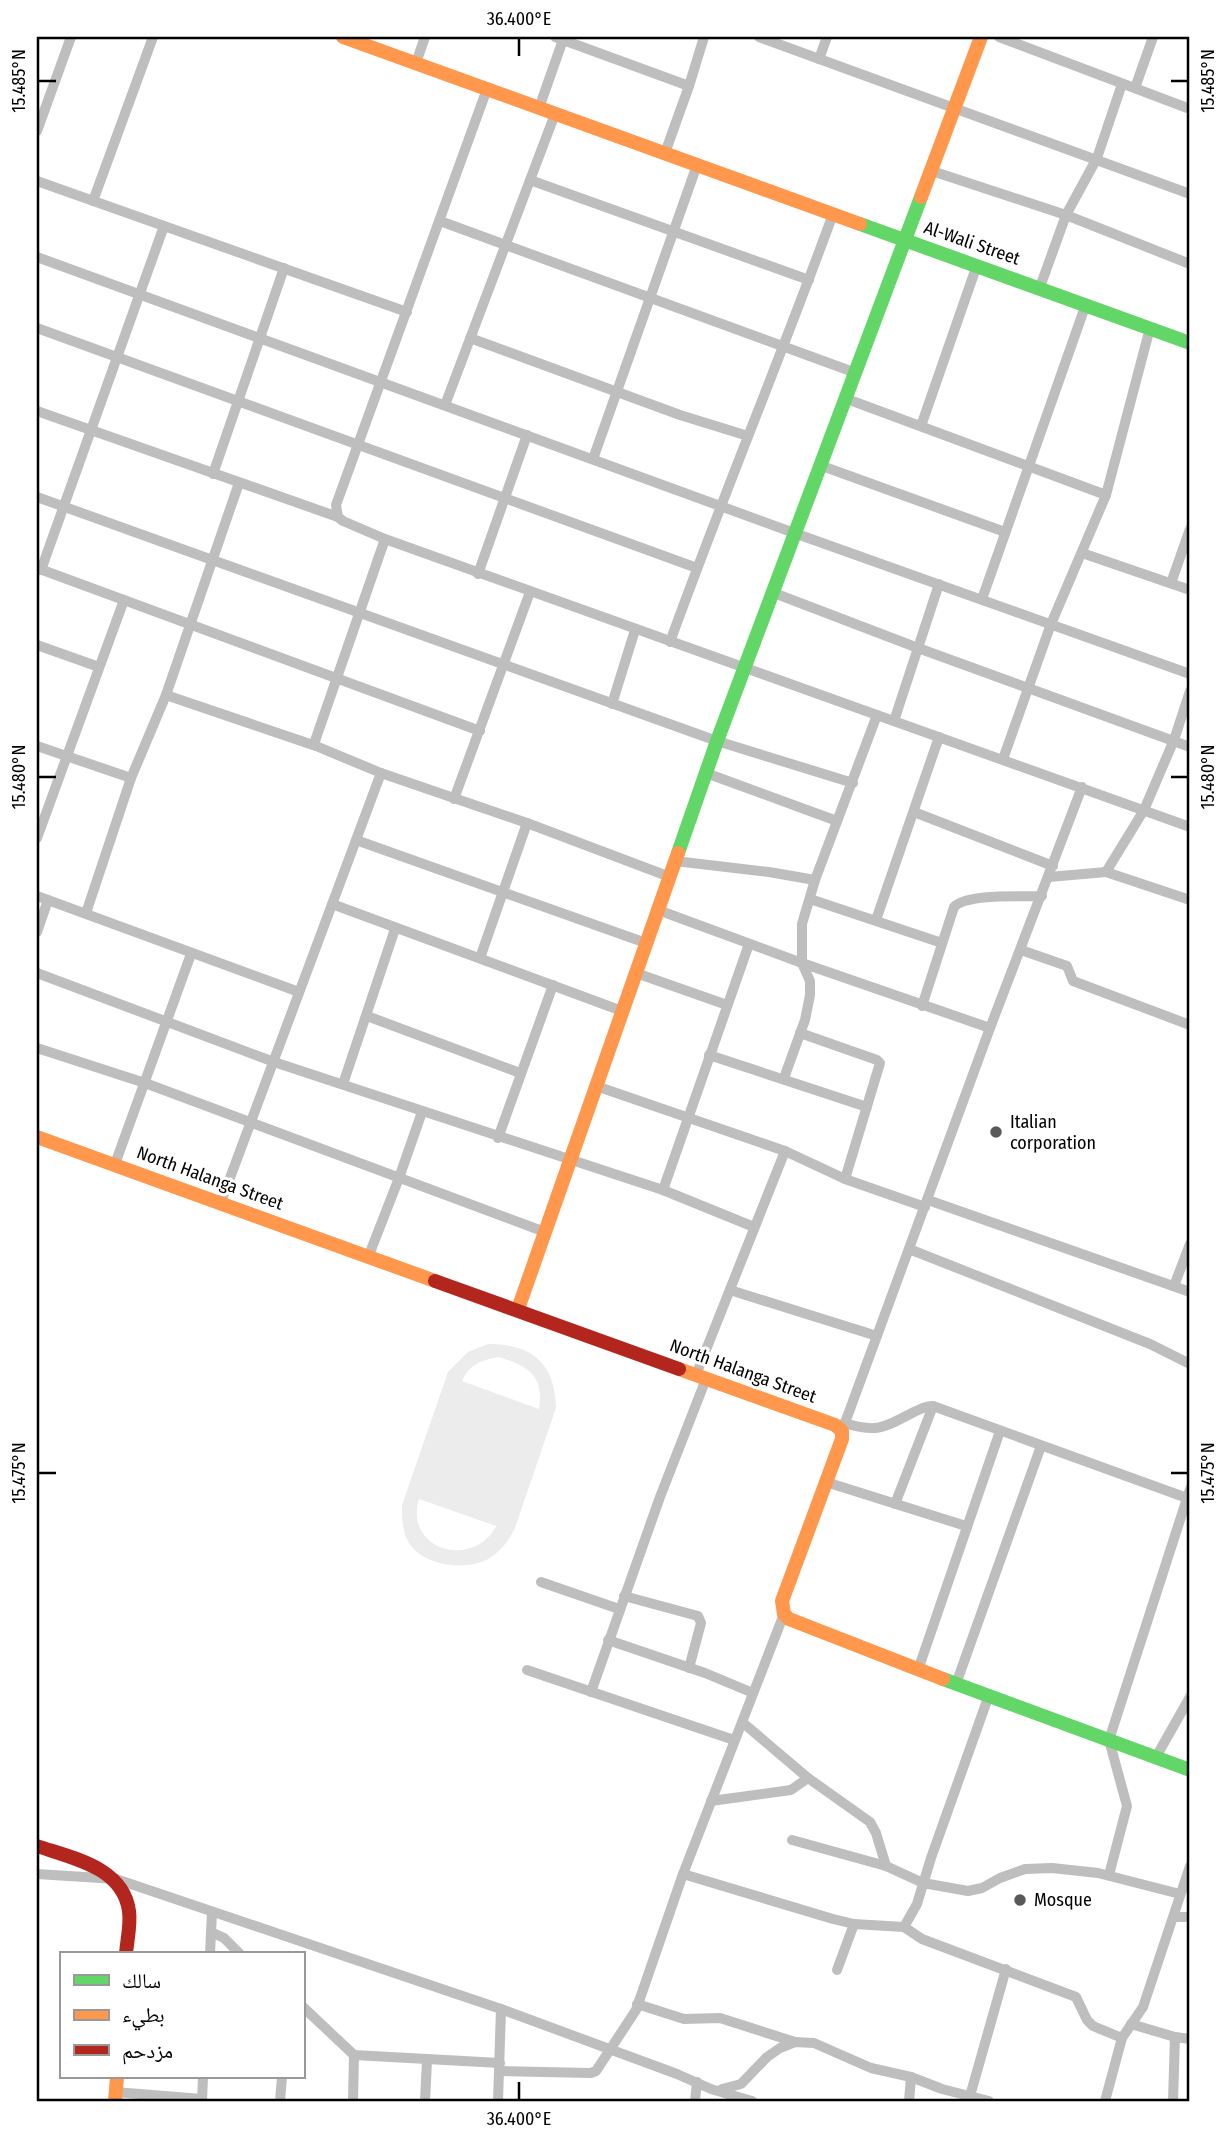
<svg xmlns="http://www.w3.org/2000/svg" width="1227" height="2138" viewBox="0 0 1227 2138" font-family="'Fira Sans Condensed','Noto Naskh Arabic',sans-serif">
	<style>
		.green { fill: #ececec; fill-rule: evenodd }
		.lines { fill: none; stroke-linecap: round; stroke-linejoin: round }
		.street { stroke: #bebebe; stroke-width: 10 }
		.fast { stroke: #63d668; stroke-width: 14 }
		.slow { stroke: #ff974d; stroke-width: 14 }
		.jam { stroke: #b3261e; stroke-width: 14 }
		.ticks { fill: none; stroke: #000; stroke-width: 2.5 }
		.poi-dot { fill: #595959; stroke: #fff; stroke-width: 2.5 }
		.labels { text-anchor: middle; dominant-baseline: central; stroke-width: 6; stroke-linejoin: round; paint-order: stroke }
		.street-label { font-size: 18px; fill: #000; stroke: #fff }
		.poi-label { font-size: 18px; fill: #000; stroke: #fff; text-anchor: start }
		.neatline { fill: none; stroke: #000; stroke-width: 2.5 }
		.ticks-label { font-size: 18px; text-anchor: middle; fill: #000 }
	</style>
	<rect width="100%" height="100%" fill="#fff"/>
	<path class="green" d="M 488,1344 C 532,1344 555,1363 556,1408 L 515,1528 C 509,1540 502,1550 490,1558 C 468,1571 424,1567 409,1543 C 402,1532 402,1517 402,1505 L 448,1372 L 468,1352 ZM 498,1357 C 527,1365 545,1376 539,1409 L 462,1381 C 470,1364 480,1361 498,1357 ZM 419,1499 L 496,1526 L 496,1527 C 471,1570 404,1549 419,1499 Z"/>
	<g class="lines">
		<g class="street">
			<path d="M 555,37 L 689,86"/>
			<path d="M 759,37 L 1190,194"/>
			<path d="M 999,37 L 1190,109"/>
			<path d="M 819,59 L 827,37"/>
			<path d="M 416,63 L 425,37"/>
			<path d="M 1135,88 L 1153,37"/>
			<path d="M 539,108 L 564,37"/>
			<path d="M 37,131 L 71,37"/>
			<path d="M 665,153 L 689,86 L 704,37"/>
			<path d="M 932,171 L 1066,215 L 1190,264"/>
			<path d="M 530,180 L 809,280"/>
			<path d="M 37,181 L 407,312"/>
			<path d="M 93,201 L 153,37"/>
			<path d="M 440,221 L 856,373"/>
			<path d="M 37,257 L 797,534 L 1190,674"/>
			<path d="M 1040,287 L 1066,215 L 1097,158 L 1122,84"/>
			<path d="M 37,328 L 697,568"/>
			<path d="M 470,338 L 680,415 L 748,436"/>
			<path d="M 847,399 L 1106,495"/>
			<path d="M 445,405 L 555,114"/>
			<path d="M 37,411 L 338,517"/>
			<path d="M 921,426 L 977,265"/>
			<path d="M 593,459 L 697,165"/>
			<path d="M 822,466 L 1005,532"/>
			<path d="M 213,474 L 284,268"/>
			<path d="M 37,497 L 717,741 L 853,783"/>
			<path d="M 385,539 L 1190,827"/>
			<path d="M 1082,553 L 1190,590"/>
			<path d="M 37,568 L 480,731"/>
			<path d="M 41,570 L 164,226"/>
			<path d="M 478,574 L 527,435"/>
			<path d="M 1171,583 L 1190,529"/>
			<path d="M 774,593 L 918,648 L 1190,747"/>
			<path d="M 982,599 L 1086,304"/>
			<path d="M 670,642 C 722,498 781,357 833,214"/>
			<path d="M 37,645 L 99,667"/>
			<path d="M 166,695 L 316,746"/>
			<path d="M 612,704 L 635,630"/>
			<path d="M 894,721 L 939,584"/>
			<path d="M 37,746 L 131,778"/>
			<path d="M 1003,759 L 1051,624 L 1106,495 L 1150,328"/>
			<path d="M 381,773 L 527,823 L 670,877"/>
			<path d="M 706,773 L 837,821"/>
			<path d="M 454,799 L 530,592"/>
			<path d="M 914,812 L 1053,866"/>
			<path d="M 37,838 L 124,600"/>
			<path d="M 356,840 L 646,943"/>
			<path d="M 675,861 L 769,872 L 815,880"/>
			<path d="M 1106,872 L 1144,810 L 1174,740 L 1190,691"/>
			<path d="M 1049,877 L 1106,872 L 1190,900"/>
			<path d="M 37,896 L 299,992"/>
			<path d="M 810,899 L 942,943"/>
			<path d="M 332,904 L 622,1011"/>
			<path d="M 658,910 L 802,963 L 990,1028"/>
			<path d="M 86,913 L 131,778 L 166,695 L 239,483"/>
			<path d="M 876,920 L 939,737"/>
			<path d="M 37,932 L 48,900"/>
			<path d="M 1021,950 L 1067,966 L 1073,981 L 1190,1025"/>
			<path d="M 480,958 L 527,823"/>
			<path d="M 37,973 L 274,1062 L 663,1190 L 754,1227"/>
			<path d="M 636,973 L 727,1005"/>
			<path d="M 922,1006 L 954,907 C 967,893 1022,897 1042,896"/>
			<path d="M 367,1016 L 520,1073"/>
			<path d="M 800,1033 L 877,1060 L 880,1063 L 845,1179"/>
			<path d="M 37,1048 L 145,1083 L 545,1232"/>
			<path d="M 709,1055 L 867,1107"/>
			<path d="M 784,1078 L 805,1020 L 810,995 L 810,981 L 802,963 L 802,924 L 815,880 L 877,715"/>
			<path d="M 343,1084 L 395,929"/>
			<path d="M 596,1086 L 785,1151 L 845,1179 L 925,1207"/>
			<path d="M 498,1138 L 553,985"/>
			<path d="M 115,1164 L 191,954"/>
			<path d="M 663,1190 L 749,944"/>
			<path d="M 928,1200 L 1190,1292"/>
			<path d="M 221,1202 L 381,773 L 316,746 L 315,741 L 385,539 L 343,521 L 338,517 L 336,505 L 487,89"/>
			<path d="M 909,1249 L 1150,1344 L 1190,1364"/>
			<path d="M 369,1255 L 399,1178 L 422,1112"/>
			<path d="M 1174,1286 L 1190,1244"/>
			<path d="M 730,1290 L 877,1336"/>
			<path d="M 696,1375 L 785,1151"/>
			<path d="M 844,1423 C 877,1433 883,1428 912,1413 C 920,1409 925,1406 933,1406 L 1187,1498"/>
			<path d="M 842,1431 L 990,1028 L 1082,787"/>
			<path d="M 826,1482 L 966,1526"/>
			<path d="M 895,1504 L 933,1406"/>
			<path d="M 541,1582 L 619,1609"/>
			<path d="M 624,1596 L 698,1616 L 701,1623 L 689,1668"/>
			<path d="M 608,1640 L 705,1673 L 753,1693"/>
			<path d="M 527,1670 L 734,1740"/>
			<path d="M 918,1670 L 1000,1431"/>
			<path d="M 956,1684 L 1041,1446"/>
			<path d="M 591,1692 L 660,1497 L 706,1379"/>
			<path d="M 742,1722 L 808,1778 L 870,1822 L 876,1833 L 886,1866"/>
			<path d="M 1156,1757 L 1190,1697"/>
			<path d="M 711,1801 L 791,1790 L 808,1778"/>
			<path d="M 792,1840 L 886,1866 L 923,1883 L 968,1891 L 982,1888 L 1000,1878 L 1025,1869 L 1052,1868 L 1098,1873 L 1180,1894"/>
			<path d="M 37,1874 L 116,1879 L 501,2009 L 677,2074 L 711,2089 L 752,2101"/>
			<path d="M 683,1874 L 833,1919 L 854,1924 L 904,1927 L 922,1939 L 1076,1997 L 1087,2020 L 1093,2026 L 1122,2038"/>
			<path d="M 1109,1875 L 1127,1806 L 1109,1740 L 1190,1489"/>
			<path d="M 1175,1917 L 1190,1917"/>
			<path d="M 904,1927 L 917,1904 L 931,1858 L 989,1695"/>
			<path d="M 211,1932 L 224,1938 L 240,1954"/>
			<path d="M 210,1954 L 212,1912"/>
			<path d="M 837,1970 L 854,1924"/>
			<path d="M 637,2004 L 684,2019 L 720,2018 L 795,2042"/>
			<path d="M 303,2007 L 354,2055 L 500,2063"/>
			<path d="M 1131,2024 L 1175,2037 L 1190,2039"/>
			<path d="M 500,2071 L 591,2073 L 596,2071 L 636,2010 L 683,1874 L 784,1614"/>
			<path d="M 722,2089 L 741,2084 L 767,2057 L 780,2048 L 795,2042 L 814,2043 L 871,2068 L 911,2077 L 942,2089 L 989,2101"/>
			<path d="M 115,2092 L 202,2099"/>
			<path d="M 970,2096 L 1006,1969"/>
			<path d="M 202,2101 L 203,2077"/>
			<path d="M 280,2101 L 282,2077"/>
			<path d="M 353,2101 L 354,2055"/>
			<path d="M 425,2101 L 427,2061"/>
			<path d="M 498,2101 L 501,2009"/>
			<path d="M 695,2101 L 697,2082"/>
			<path d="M 909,2101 L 911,2077"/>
			<path d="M 1105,2101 L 1122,2038 L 1143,2007 L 1190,1866"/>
			<path d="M 1173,2101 L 1175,2037"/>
		</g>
		<g class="fast">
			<path d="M 860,224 L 1190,343"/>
			<path d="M 678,853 L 717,741 L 921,197"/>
			<path d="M 943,1679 L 1190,1770"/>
		</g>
		<g class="slow">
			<path d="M 343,37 L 860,224"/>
			<path d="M 921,197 L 981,37"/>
			<path d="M 37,1137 L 435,1281"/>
			<path d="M 518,1309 L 678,853"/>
			<path d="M 679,1369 L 835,1425 L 842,1431 L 842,1439 L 782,1601 L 784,1614 L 789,1619 L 943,1679"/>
			<path d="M 115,2101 L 117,2077"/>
		</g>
		<g class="jam">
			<path d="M 435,1281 L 679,1369"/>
			<path d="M 37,1846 C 72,1858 123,1867 129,1911 C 131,1925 127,1940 126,1954"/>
		</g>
	</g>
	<path class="ticks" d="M 519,38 L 519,56M 38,81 L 56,81M 1171,81 L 1188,81M 38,777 L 56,777M 1171,777 L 1188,777M 38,1473 L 56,1473M 1171,1473 L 1188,1473M 519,2082 L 519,2100"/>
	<g class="poi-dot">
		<circle cx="996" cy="1132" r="7"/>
		<circle cx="1020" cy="1900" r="7"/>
	</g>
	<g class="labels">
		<g class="street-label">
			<text transform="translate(972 243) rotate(19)">Al-Wali Street</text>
			<text transform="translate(210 1178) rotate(20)">North Halanga Street</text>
			<text transform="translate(743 1371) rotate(20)">North Halanga Street</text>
		</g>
		<g class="poi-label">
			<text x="1010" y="1122">Italian<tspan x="1010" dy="21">corporation</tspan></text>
			<text x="1034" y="1900">Mosque</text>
		</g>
	</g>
	<rect width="1227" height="2138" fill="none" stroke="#ffffff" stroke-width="77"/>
	<rect x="60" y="1952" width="245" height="126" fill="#ffffff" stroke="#999999" stroke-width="2"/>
	<rect x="74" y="1975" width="35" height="10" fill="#63d668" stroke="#999999" stroke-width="2"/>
	<text x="122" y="1988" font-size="21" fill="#000000">سالك</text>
	<rect x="74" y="2010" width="35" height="10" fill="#ff974d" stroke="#999999" stroke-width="2"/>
	<text x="122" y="2022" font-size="21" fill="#000000">بطيء</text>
	<rect x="74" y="2045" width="35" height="10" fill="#b3261e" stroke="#999999" stroke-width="2"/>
	<text x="122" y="2058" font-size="21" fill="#000000">مزدحم</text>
	<rect x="38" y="38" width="1150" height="2062" class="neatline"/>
	<g class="ticks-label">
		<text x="519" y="25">36.400°E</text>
		<text transform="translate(19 81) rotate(-90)" y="6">15.485°N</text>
		<text transform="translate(1208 81) rotate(-90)" y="6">15.485°N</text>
		<text transform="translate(19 777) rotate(-90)" y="6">15.480°N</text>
		<text transform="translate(1208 777) rotate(-90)" y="6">15.480°N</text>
		<text transform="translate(19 1473) rotate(-90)" y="6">15.475°N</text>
		<text transform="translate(1208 1473) rotate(-90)" y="6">15.475°N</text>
		<text x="519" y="2125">36.400°E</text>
	</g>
</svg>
